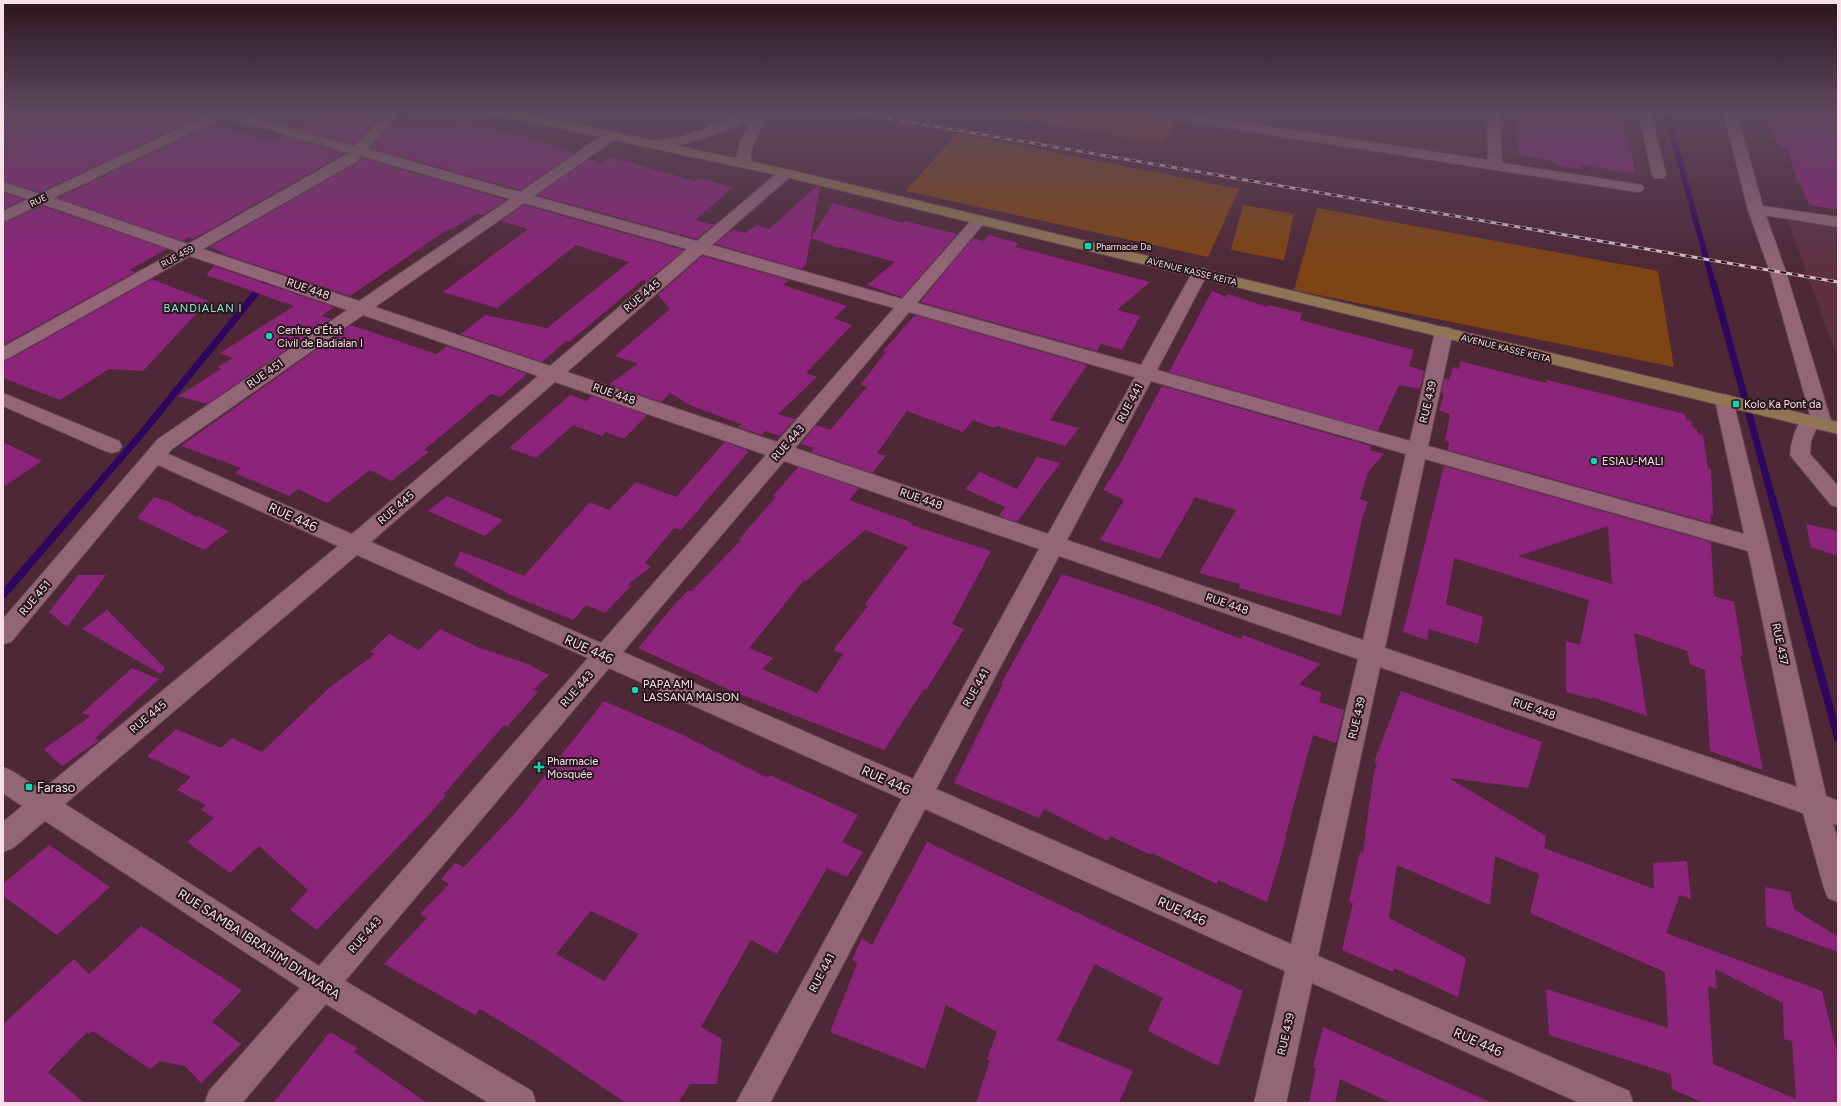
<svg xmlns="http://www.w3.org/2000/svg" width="1841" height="1106" viewBox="0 0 1841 1106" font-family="Figtree,sans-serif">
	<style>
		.built { fill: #5d3142 }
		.green { fill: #7e4514 }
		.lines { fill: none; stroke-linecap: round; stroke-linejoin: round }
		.stream-far2 { stroke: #2e065e; stroke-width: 5.5 }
		.stream-far1 { stroke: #2e065e; stroke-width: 7 }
		.stream { stroke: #2e065e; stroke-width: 8 }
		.building { fill: #8d247b; fill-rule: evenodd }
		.minor-casing { stroke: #664553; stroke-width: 2 }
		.tertiary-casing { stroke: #664553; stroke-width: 2 }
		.secondary-casing { stroke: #664553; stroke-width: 2 }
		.minor { fill: #926676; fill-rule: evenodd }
		.tertiary { fill: #926676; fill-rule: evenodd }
		.secondary { fill: #907555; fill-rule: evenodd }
		.rail-casing { stroke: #d6bac4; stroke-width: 3 }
		.rail { stroke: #29171e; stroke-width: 2; stroke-dasharray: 6; stroke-linecap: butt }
		.poi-dot { fill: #12d5b4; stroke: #29171e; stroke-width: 1.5 }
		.labels { text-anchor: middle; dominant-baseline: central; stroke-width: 4; stroke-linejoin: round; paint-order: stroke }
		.far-street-label { font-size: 9px; fill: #f9e0e8; stroke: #29171e }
		.far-poi-label { font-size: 9px; fill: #f9e0e8; stroke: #29171e; text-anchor: start }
		.street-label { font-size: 11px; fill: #f9e0e8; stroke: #29171e }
		.far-quarter-label { font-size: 11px; letter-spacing: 1px; fill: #89ebd2; stroke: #29171e }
		.poi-label { font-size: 11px; fill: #f9e0e8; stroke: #29171e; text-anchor: start }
		.near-street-label { font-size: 13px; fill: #f9e0e8; stroke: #29171e }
		.near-poi-label { font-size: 13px; fill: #f9e0e8; stroke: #29171e; text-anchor: start }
	</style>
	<rect width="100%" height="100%" fill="#4e2837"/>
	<path class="built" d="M 1786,217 L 1838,225 L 1838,359 Z"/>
	<g class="green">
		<path d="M 1001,111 L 1135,111 L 1176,117 L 1165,143 L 997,116 Z"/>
		<path d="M 957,133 L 1239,189 L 1208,257 L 906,191 Z"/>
		<path d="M 1243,205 L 1294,214 L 1284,260 L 1231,250 Z"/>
		<path d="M 1317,208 L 1658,271 L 1674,367 L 1294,290 Z"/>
	</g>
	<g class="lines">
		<g class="stream-far2">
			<path d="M 1666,111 L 1713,283"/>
			<path d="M 389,133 L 408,111"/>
			<path d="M 264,283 L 280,263"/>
		</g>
		<g class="stream-far1">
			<path d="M 1713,282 L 1772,498"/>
			<path d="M 86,498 L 138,438 L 265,282"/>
		</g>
		<g class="stream">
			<path d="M 1772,497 L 1838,738"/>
			<path d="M 3,595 L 87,497"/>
		</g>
	</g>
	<g class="building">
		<path d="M 32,111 L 168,111 L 195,119 L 40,192 L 3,181 L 3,123 Z"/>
		<path d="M 329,111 L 331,111 L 377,120 L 355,144 L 298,128 Z"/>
		<path d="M 1515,111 L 1609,111 L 1621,112 L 1626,136 L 1629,136 L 1635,174 L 1578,164 L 1580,169 L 1554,165 L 1553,161 L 1519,155 Z"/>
		<path d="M 1761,111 L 1828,111 L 1827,115 L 1838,117 L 1838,210 L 1809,205 L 1800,182 L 1797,182 L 1787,148 L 1779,147 Z"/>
		<path d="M 456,121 L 543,141 L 574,153 L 520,190 L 371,148 L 392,124 L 411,128 L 414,125 L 449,127 Z"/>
		<path d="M 212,124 L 270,141 L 275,141 L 284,136 L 345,153 L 193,239 L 189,237 L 183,241 L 58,198 Z"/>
		<path d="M 610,157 L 695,181 L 698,178 L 733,187 L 695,220 L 714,225 L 697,239 L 537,195 L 589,159 L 599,164 Z"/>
		<path d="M 362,158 L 506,200 L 483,215 L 477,214 L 450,230 L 448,229 L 350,296 L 223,254 L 224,253 L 210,247 L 357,163 Z"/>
		<path d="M 817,186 L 820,187 L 806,264 L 801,269 L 715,244 L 732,230 L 745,233 L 757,225 L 769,229 Z"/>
		<path d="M 3,193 L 24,199 L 3,209 Z"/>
		<path d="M 833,203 L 903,223 L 905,221 L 957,234 L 902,297 L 867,285 L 895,262 L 840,247 L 838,248 L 811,238 Z"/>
		<path d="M 524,205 L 684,250 L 646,282 L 644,279 L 569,342 L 566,341 L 542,362 L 461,334 L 485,315 L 547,328 L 629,262 L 576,245 L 497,308 L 443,292 L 528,229 L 501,221 Z"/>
		<path d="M 42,206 L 167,249 L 129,270 L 135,272 L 3,345 L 3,223 Z"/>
		<path d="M 989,235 L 1018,243 L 1016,247 L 1150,282 L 1117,310 L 1140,316 L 1122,350 L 1101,344 L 1097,351 L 920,302 L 973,238 L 983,241 Z"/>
		<path d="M 702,256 L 789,280 L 783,285 L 847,306 L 834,318 L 852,325 L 806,373 L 817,377 L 778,414 L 795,419 L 780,436 L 765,431 L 762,435 L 738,427 L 741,424 L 692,406 L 670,393 L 661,402 L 609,384 L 638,364 L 615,356 L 670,309 L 658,295 Z"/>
		<path d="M 214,266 L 334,307 L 322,316 L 331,319 L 207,404 L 178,396 L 221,369 L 217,367 L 233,358 L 220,353 L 294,306 L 206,275 Z"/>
		<path d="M 152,279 L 208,301 L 143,371 L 109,369 L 60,400 L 3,378 L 3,361 L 10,359 Z"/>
		<path d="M 1212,291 L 1226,297 L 1228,294 L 1267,307 L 1268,305 L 1302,313 L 1300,320 L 1414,350 L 1409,366 L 1424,371 L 1420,389 L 1399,385 L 1378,431 L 1169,372 Z"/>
		<path d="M 915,315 L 1087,365 L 1050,420 L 1079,428 L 1065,446 L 997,426 L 994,428 L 973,420 L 963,432 L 907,411 L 877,453 L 886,456 L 872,473 L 812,452 L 814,448 L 801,444 L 816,425 L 830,430 L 867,387 L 860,385 L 886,352 L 883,351 Z"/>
		<path d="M 351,325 L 436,354 L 447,346 L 527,374 L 500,397 L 491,394 L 424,450 L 429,452 L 391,481 L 370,470 L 327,503 L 298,489 L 289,496 L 235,473 L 241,468 L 181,446 Z"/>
		<path d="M 1460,361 L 1541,382 L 1547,383 L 1547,380 L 1685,414 L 1687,420 L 1691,421 L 1693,428 L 1697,429 L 1698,434 L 1703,435 L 1708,468 L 1711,469 L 1713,516 L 1710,515 L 1711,523 L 1448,450 L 1449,442 L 1445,441 L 1450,414 L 1439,410 L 1444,394 L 1441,393 L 1444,378 L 1449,380 L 1453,367 L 1459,369 Z"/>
		<path d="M 1162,386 L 1371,446 L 1369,450 L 1384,454 L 1368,472 L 1360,499 L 1368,502 L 1362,519 L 1341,616 L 1239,588 L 1240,584 L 1199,573 L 1236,510 L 1195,497 L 1160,559 L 1100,540 L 1124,500 L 1103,490 L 1120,464 Z"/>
		<path d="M 570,395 L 586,401 L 592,396 L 647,415 L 624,439 L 606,432 L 602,436 L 573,425 L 536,458 L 509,448 Z"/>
		<path d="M 3,442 L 42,461 L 3,487 Z"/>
		<path d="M 725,442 L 749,451 L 681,530 L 674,528 L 645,563 L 651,567 L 627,585 L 631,586 L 605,613 L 586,605 L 573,620 L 513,596 L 454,565 L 460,551 L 524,576 L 590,502 L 609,510 L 636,482 L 676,497 Z"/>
		<path d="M 1037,457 L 1060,463 L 1017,522 L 999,516 L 1005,507 L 965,489 L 980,472 L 1017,489 Z"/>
		<path d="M 1444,466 L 1711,542 L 1714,596 L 1734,602 L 1743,656 L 1740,655 L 1763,770 L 1710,751 L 1705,670 L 1690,664 L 1687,651 L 1634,633 L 1647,716 L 1592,697 L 1592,699 L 1566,692 L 1566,641 L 1580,645 L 1589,600 L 1454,558 L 1446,604 L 1483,617 L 1478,644 L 1429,629 L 1427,640 L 1403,632 ZM 1608,526 L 1612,584 L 1518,556 Z"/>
		<path d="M 798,467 L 859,488 L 849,500 L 913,523 L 911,525 L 991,551 L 952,624 L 964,629 L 926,690 L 924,689 L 884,750 L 732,691 L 638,648 L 675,604 L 688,591 L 692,591 L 741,540 L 739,539 L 776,497 L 773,496 ZM 865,530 L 908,547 L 865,604 L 868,606 L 833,650 L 843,654 L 817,693 L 762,669 L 773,658 L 749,648 L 804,580 L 806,581 Z"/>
		<path d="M 447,496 L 503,520 L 485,536 L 428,511 Z"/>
		<path d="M 154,497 L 172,503 L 196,517 L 198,516 L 229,531 L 204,550 L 137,518 Z"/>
		<path d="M 1806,524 L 1838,531 L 1838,556 L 1811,547 Z"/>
		<path d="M 1062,574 L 1154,605 L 1241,639 L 1243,635 L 1320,664 L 1299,684 L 1322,693 L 1319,702 L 1344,710 L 1336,743 L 1313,735 L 1285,837 L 1286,838 L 1267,902 L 1218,880 L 1217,884 L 1152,853 L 1151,855 L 1110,836 L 1108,841 L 1044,809 L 1039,818 L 954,783 L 1003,684 L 1001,684 Z"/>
		<path d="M 78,575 L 106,575 L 67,627 L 49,612 Z"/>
		<path d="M 107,610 L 165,668 L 161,674 L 82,629 Z"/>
		<path d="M 440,629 L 480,648 L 528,664 L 549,675 L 533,690 L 538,692 L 507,727 L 504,725 L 444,794 L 446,795 L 428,816 L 317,930 L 290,910 L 308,890 L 259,846 L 230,873 L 187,842 L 214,818 L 201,810 L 206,805 L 177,790 L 191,777 L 147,756 L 176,729 L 221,748 L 232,738 L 262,752 L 329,688 L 375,654 L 370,652 L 389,634 L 419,650 Z"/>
		<path d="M 132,668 L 159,679 L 95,738 L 98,741 L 62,766 L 44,749 L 91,716 L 82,713 Z"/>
		<path d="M 1401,691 L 1542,742 L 1528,788 L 1449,778 L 1546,836 L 1544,848 L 1654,889 L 1653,863 L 1687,861 L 1691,899 L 1680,895 L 1666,933 L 1822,991 L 1838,1056 L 1838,1103 L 1704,1103 L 1672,1089 L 1671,1074 L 1549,1035 L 1546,989 L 1668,1028 L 1665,972 L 1530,913 L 1539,874 L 1495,856 L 1490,905 L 1397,865 L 1389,918 L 1466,958 L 1458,997 L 1394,968 L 1393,972 L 1342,950 L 1353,903 L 1349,901 L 1360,852 L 1363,853 L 1373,777 L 1377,764 L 1374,762 ZM 1715,969 L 1783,1003 L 1784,1039 L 1792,1041 L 1796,1099 L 1713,1064 L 1708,986 L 1717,989 Z"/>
		<path d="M 604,701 L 683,735 L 768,778 L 770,775 L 858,815 L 842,842 L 863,852 L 847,877 L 827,868 L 777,954 L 751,940 L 701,1027 L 722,1039 L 717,1084 L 690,1084 L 678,1103 L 626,1103 L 537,1043 L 480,1009 L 475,1015 L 384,964 L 427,918 L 420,914 L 449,884 L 441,879 L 455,863 L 464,867 L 517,811 ZM 591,911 L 639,934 L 604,981 L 556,954 Z"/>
		<path d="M 927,842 L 1243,991 L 1218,1066 L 1148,1031 L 1163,998 L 1095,964 L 1057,1040 L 1133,1071 L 1119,1103 L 976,1103 L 990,1060 L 987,1059 L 997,1032 L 946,1005 L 925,1069 L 830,1032 L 857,964 L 852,959 L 862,939 L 872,945 Z"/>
		<path d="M 49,845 L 110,887 L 57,935 L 3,896 L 3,884 Z"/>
		<path d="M 1765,887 L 1790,892 L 1794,909 L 1838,937 L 1838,952 L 1766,926 Z"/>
		<path d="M 141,926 L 242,990 L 212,1022 L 241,1044 L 201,1083 L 185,1066 L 160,1061 L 150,1069 L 93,1031 L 89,1034 L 87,1032 L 48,1072 L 84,1103 L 3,1103 L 3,1024 L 74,959 L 89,974 Z"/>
		<path d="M 1323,1027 L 1492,1103 L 1391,1103 L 1340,1079 L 1335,1103 L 1309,1103 L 1316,1068 L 1313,1067 Z"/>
		<path d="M 330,1032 L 357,1048 L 354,1052 L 427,1103 L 273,1103 Z"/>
	</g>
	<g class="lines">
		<defs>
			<g id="minor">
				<path d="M 3,111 L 21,111 L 19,114 L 3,119 Z"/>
				<path d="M 210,111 L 231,111 L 355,146 L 388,111 L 401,111 L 368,149 L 520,192 L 607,132 L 617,132 L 619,135 L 617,138 L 534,196 L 697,241 L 781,170 L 791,170 L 793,173 L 791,176 L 712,245 L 902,299 L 974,217 L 984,217 L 987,220 L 984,223 L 917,303 L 1141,365 L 1192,273 L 1194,269 L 1200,268 L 1206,269 L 1208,273 L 1157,370 L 1410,441 L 1435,332 L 1438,328 L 1444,327 L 1450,328 L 1453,332 L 1428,446 L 1744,534 L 1715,400 L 1717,396 L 1724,394 L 1731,396 L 1733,400 L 1769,546 L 1826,796 L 1838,801 L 1838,825 L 1833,824 L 1838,840 L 1838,902 L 1828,898 L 1824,888 L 1803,813 L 1380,667 L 1318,956 L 1629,1091 L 1633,1103 L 1580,1103 L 1312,983 L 1286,1103 L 1254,1103 L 1285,971 L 925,809 L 770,1103 L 736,1103 L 902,799 L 609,668 L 345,981 L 532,1091 L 536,1103 L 489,1103 L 326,1004 L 242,1103 L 205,1103 L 209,1091 L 300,988 L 45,821 L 13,848 L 3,852 L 3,822 L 22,806 L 3,793 L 3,767 L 12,771 L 42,790 L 338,546 L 158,465 L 11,642 L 3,644 L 3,619 L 158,439 L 347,310 L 190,256 L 9,358 L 3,360 L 3,347 L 176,251 L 42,204 L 3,222 L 3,211 L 28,199 L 3,191 L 3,182 L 40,194 L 211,113 ZM 223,117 L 349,153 L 188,244 L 54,198 ZM 361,156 L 510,199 L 359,301 L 203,249 L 356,162 ZM 524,203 L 687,249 L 550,366 L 375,307 ZM 702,254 L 894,308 L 777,442 L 567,372 ZM 909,312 L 1135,377 L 1048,534 L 795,448 ZM 363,315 L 538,376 L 352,534 L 168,454 L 172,449 ZM 1151,381 L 1406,454 L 1363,640 L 1067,540 ZM 555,382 L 766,455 L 601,643 L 371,542 ZM 1425,459 L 1748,551 L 1797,787 L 1385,648 ZM 784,461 L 1039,549 L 913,779 L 623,652 ZM 357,555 L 588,658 L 319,966 L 65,804 ZM 1059,556 L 1358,659 L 1291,944 L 936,789 Z"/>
				<path d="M 746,111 L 768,111 L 751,152 L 752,163 L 750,166 L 740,166 C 731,153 746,131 751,118 C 722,134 691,144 658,148 L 653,147 L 651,144 L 653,141 L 683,136 L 704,129 Z"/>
				<path d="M 1137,111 L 1167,111 L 1488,160 L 1487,111 L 1500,111 L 1502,163 L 1637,184 L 1642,185 L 1644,188 L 1642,191 L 1637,192 L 1144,115 L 1139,114 Z"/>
				<path d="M 1638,111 L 1651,111 L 1666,175 L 1664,178 L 1654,178 L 1652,175 Z"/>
				<path d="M 1756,205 L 1838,217 L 1838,227 L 1751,213 L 1748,210 L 1751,207 Z"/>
				<path d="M 3,393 L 119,441 L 122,446 L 119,451 L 112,453 L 105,451 L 3,406 Z"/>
			</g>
			<path id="tertiary" d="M 1723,111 L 1736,111 L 1764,210 L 1786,272 L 1832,424 L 1829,429 L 1822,430 L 1816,429 L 1811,441 L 1810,454 L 1838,486 L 1838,507 L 1831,505 L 1790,455 C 1791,441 1795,429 1803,417 L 1810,415 L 1770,272 L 1748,210 Z"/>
			<path id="secondary" d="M 490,111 L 514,111 L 786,169 L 1838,422 L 1838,434 L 786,177 L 497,115 L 492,114 Z"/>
		</defs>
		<use href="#minor" class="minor-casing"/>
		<use href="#tertiary" class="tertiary-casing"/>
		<use href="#secondary" class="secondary-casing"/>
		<use href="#minor" class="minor"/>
		<use href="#tertiary" class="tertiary"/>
		<use href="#secondary" class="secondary"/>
		<defs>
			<path id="rail" d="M 846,111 L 1838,282"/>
		</defs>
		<use href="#rail" class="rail-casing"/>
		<use href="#rail" class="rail"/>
	</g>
	<linearGradient id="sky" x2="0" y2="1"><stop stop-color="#2b161e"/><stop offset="0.42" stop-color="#5d485e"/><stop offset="1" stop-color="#5d485e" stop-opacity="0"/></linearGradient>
	<rect width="1841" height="265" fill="url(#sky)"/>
	<g class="poi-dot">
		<rect x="1084" y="242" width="8" height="8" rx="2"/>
		<circle cx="269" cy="336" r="4"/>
		<rect x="1732" y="400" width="8" height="8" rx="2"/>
		<circle cx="1594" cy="461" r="4"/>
		<circle cx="635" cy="690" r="4"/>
		<path d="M537 761h4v4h4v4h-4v4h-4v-4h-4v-4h4z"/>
		<rect x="25" y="783" width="8" height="8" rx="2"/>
	</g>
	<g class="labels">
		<g class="far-street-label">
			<text transform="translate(38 200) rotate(-26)">RUE</text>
			<text transform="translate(177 256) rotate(-29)">RUE 459</text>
			<text transform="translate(1192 271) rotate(14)">AVENUE KASSE KEITA</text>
			<text transform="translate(1506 348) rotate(14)">AVENUE KASSE KEITA</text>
		</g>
		<g class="far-poi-label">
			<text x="1096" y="246">Pharmacie Da</text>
		</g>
		<g class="street-label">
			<text transform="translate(308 289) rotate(19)">RUE 448</text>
			<text transform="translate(642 296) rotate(-40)">RUE 445</text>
			<text transform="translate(265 374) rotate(-35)">RUE 451</text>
			<text transform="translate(614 394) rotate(19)">RUE 448</text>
			<text transform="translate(1428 402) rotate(-77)">RUE 439</text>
			<text transform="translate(1130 403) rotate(-62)">RUE 441</text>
			<text transform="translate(788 443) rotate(-49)">RUE 443</text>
			<text transform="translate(921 499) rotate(19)">RUE 448</text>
			<text transform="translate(396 508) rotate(-41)">RUE 445</text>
			<text transform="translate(35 598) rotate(-50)">RUE 451</text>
			<text transform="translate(1227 604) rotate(19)">RUE 448</text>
			<text transform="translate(1780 644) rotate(78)">RUE 437</text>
			<text transform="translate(976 688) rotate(-61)">RUE 441</text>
			<text transform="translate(577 689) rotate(-49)">RUE 443</text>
			<text transform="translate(1534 709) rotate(19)">RUE 448</text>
			<text transform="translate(148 717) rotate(-40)">RUE 445</text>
			<text transform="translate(1357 718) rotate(-77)">RUE 439</text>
			<text transform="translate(365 935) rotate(-49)">RUE 443</text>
			<text transform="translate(822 973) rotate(-62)">RUE 441</text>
			<text transform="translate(1286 1034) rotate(-77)">RUE 439</text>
		</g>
		<g class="far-quarter-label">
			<text x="203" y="308">BANDIALAN I</text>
		</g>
		<g class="poi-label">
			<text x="277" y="330">Centre d'État<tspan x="277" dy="13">Civil de Badialan I</tspan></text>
			<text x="1744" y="404">Kolo Ka Pont da</text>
			<text x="1602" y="461">ESIAU-MALI</text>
			<text x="643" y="684">PAPA AMI<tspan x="643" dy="13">LASSANA MAISON</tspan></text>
			<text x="547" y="761">Pharmacie<tspan x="547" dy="13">Mosquée</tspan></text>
		</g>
		<g class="near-street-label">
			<text transform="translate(293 517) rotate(24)">RUE 446</text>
			<text transform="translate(589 649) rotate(24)">RUE 446</text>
			<text transform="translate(886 780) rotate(24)">RUE 446</text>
			<text transform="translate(1182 911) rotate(24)">RUE 446</text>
			<text transform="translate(259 944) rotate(33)">RUE SAMBA IBRAHIM DIAWARA</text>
			<text transform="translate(1478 1042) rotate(24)">RUE 446</text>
		</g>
		<g class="near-poi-label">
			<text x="37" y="787">Faraso</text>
		</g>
	</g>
	<rect width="1841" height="1106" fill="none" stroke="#f9e0e8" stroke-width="8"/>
</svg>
